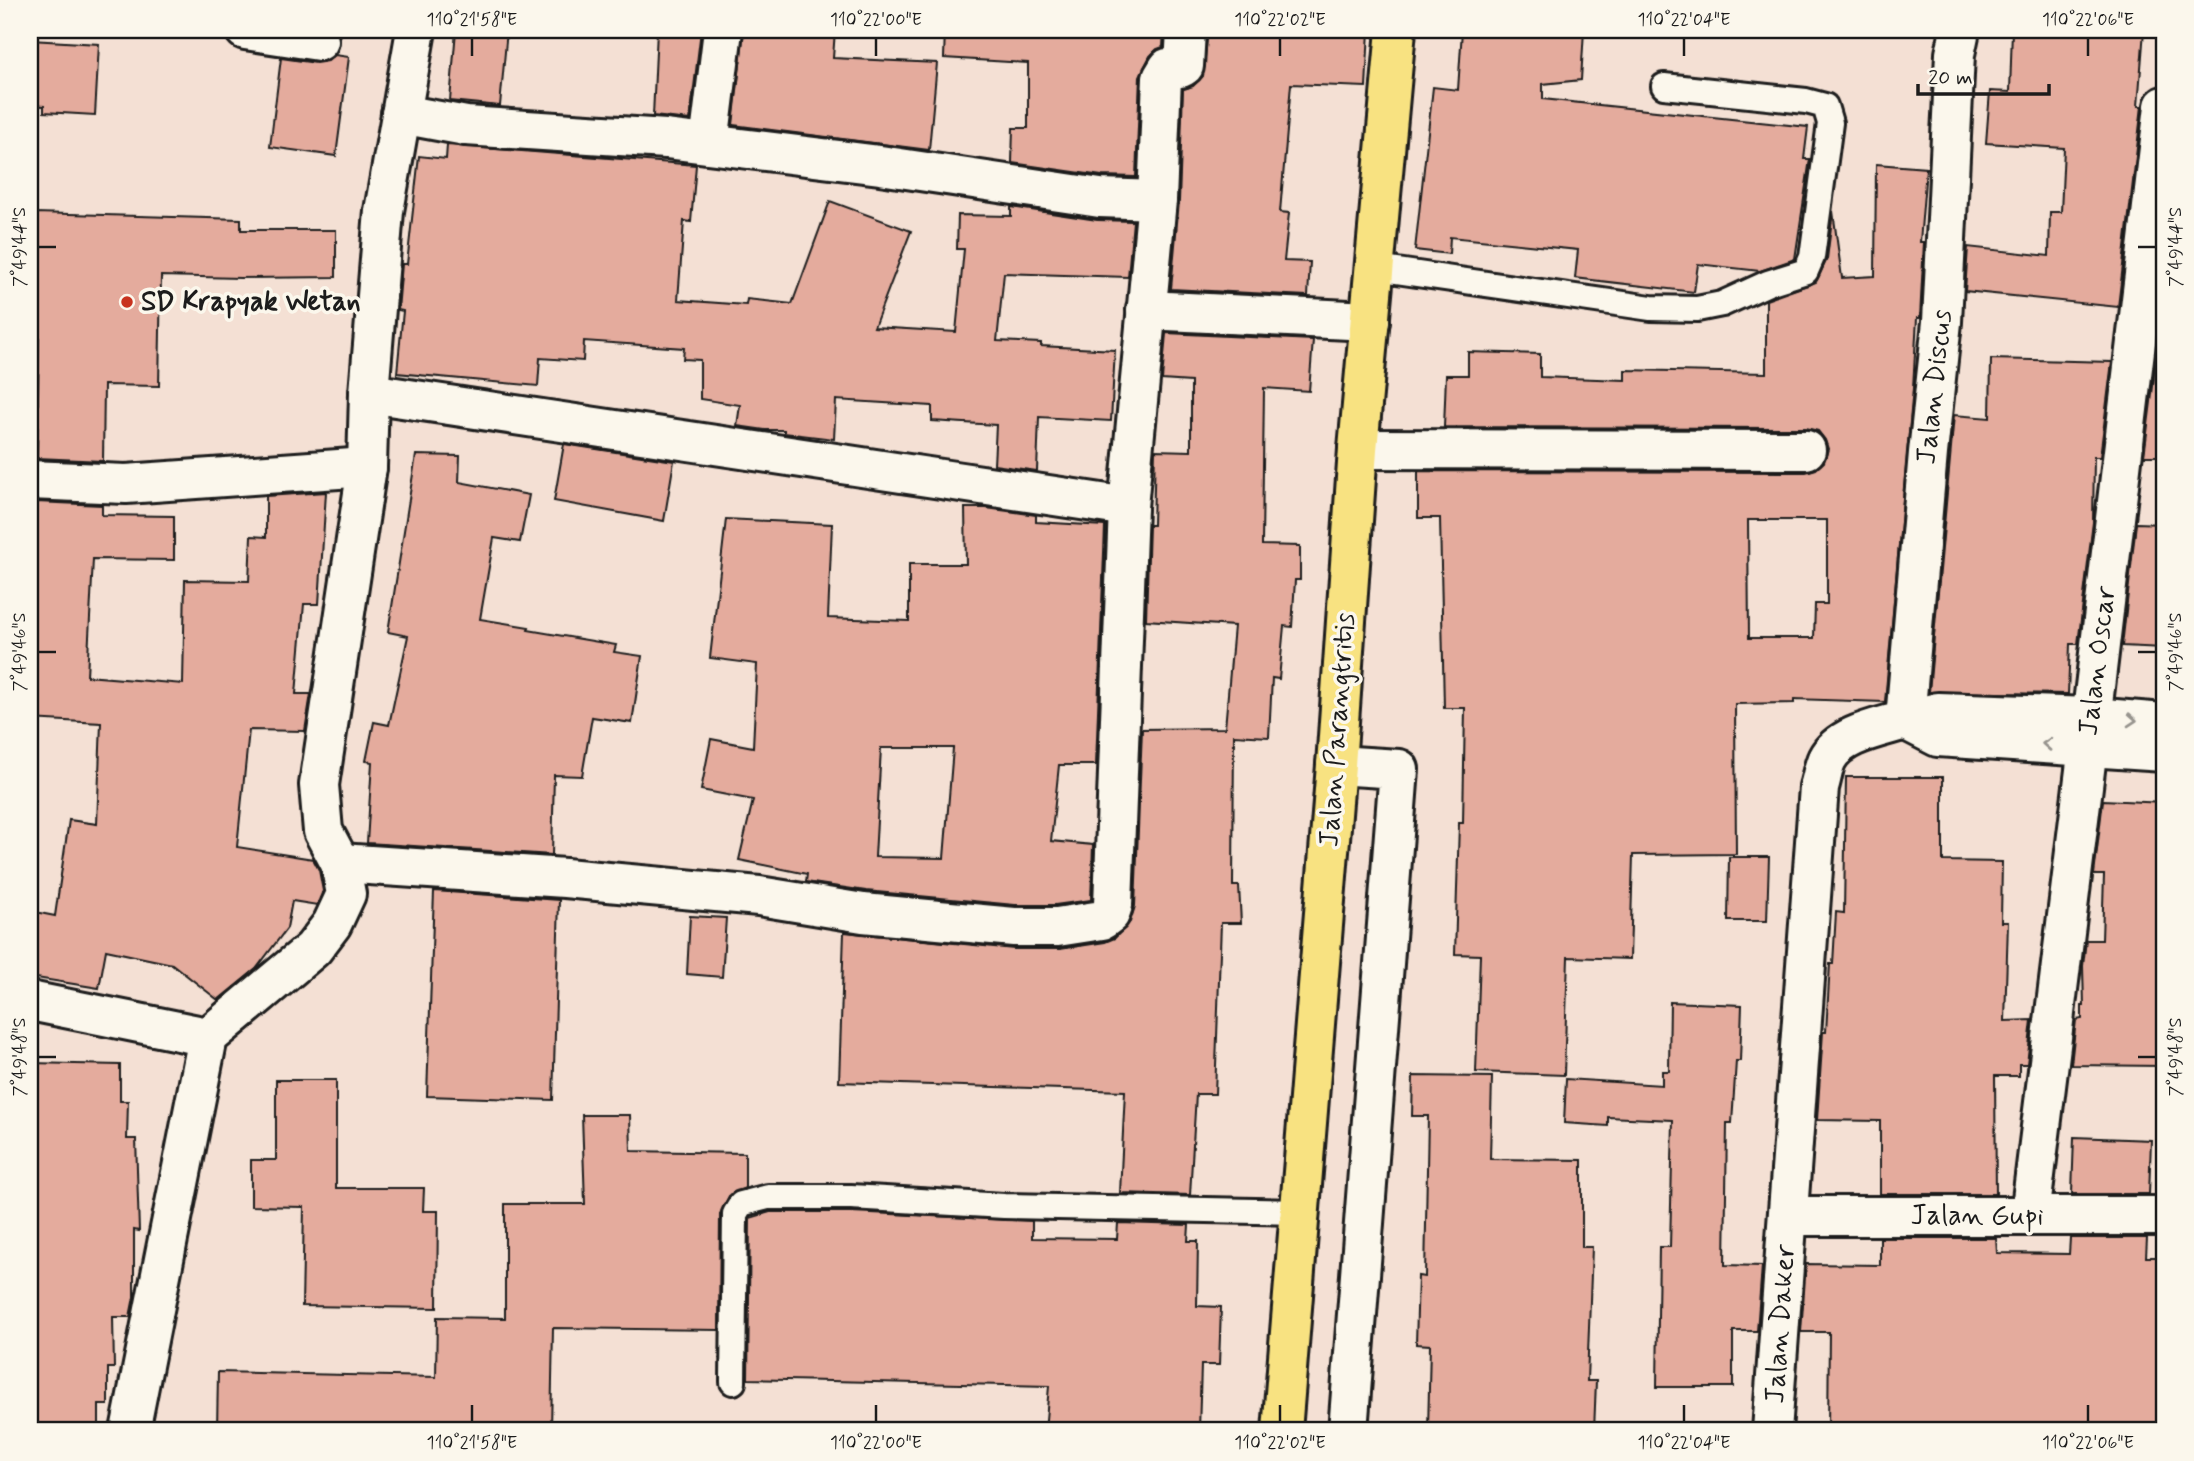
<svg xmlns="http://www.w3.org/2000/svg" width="2194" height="1461" viewBox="0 0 2194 1461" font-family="Mynerve,sans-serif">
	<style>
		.building { fill: #e4ab9d; stroke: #1c1c1c; stroke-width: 2; fill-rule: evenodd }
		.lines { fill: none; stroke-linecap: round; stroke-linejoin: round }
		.service-casing { stroke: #1c1c1c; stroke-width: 30 }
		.minor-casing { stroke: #1c1c1c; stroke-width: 44 }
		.primary-casing { stroke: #1c1c1c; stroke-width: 44 }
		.service { stroke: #fbf7ec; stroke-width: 24 }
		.minor { stroke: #fbf7ec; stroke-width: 38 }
		.primary { stroke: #f8e281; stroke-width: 38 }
		.oneway { stroke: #97948e }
		.ticks { fill: none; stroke: #1c1c1c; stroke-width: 2.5 }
		.poi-dot { fill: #c8321e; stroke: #fbf7ec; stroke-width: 2.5 }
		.labels { text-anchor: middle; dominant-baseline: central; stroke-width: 7; stroke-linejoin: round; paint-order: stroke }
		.poi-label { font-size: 28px; font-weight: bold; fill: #1c1c1c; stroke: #fbf7ec; text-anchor: start }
		.street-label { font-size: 28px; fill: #1c1c1c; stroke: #fbf7ec }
		.neatline { fill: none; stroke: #1c1c1c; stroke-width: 2.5 }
		.ticks-label { font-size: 18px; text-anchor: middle; fill: #1c1c1c }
	</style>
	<rect width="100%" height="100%" fill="#f4e0d4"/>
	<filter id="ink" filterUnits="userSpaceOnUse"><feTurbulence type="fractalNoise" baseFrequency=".0143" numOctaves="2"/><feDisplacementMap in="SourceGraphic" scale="14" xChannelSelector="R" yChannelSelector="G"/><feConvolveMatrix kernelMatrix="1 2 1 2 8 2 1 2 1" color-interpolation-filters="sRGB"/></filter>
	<g filter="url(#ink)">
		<g class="building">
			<path d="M 456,30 L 507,30 L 500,106 L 450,101 Z"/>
			<path d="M 657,30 L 701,30 L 690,120 L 653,116 Z"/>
			<path d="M 744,30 L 835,30 L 833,58 L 937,63 L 929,150 L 733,125 Z"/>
			<path d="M 945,30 L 1164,30 L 1163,47 L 1157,49 L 1150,56 L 1140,76 L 1136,177 L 1102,176 L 1012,163 L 1013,128 L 1028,128 L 1028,63 L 944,58 Z"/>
			<path d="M 1208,30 L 1369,30 L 1366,87 L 1291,84 L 1280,212 L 1289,213 L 1284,261 L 1310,262 L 1308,296 L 1171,289 L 1179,201 L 1183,89 L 1193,86 L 1203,76 Z"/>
			<path d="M 1462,30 L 1584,30 L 1581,80 L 1543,84 L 1543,99 L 1808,127 L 1804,159 L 1810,159 L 1795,259 L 1760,271 L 1698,264 L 1694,292 L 1575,278 L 1578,250 L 1450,237 L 1449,254 L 1415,250 L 1433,87 L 1458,90 Z"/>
			<path d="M 2012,30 L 2144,30 L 2138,106 L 2142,106 L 2118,307 L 1965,291 L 1968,247 L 2049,256 L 2050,212 L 2061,212 L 2064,148 L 1986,143 L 1990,91 L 2010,92 Z"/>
			<path d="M 30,40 L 99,44 L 95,115 L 44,112 L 44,106 L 30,105 Z"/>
			<path d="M 335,55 L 349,57 L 336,156 L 270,147 L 281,58 L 316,63 L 328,61 Z"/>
			<path d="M 447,145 L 696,165 L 691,222 L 684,221 L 678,300 L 746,305 L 747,299 L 792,304 L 830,201 L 911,231 L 874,327 L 956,332 L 964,249 L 957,249 L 958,215 L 1011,216 L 1011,207 L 1097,220 L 1133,221 L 1128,277 L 1004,273 L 997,341 L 1041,343 L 1041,346 L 1115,350 L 1111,421 L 1039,417 L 1037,471 L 994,465 L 996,425 L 932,421 L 932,406 L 836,400 L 834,439 L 784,433 L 784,430 L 765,430 L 737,426 L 740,405 L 700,399 L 700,360 L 683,359 L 684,348 L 584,341 L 583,361 L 540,358 L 538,386 L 397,373 L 403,311 L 398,310 L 402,264 L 407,264 L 419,156 L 446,159 Z"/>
			<path d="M 1876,164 L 1926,168 L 1920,242 L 1924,242 L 1920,318 L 1917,318 L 1913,388 L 1885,702 L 1794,699 L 1794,703 L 1735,704 L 1736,854 L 1633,855 L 1630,959 L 1568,957 L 1564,1075 L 1476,1072 L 1480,955 L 1455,954 L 1459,823 L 1463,823 L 1465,708 L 1444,708 L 1440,518 L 1418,518 L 1418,471 L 1806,472 L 1816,469 L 1824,462 L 1828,449 L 1825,440 L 1818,431 L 1806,428 L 1444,427 L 1446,375 L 1468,375 L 1468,352 L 1540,354 L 1540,377 L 1625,380 L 1625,370 L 1766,373 L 1766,300 L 1816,282 L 1827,259 L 1833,211 L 1842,278 L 1875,276 ZM 1748,520 L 1827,520 L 1827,604 L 1815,604 L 1814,638 L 1749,638 Z"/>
			<path d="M 35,213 L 241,219 L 241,230 L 336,230 L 336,277 L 240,278 L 161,276 L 159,386 L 104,385 L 103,461 L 37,458 L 40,273 L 34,273 Z"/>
			<path d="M 1166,333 L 1313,340 L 1309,391 L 1264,388 L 1262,545 L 1300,546 L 1300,580 L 1295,580 L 1292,627 L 1284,626 L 1279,679 L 1272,678 L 1269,737 L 1234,735 L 1233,886 L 1239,886 L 1241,923 L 1221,923 L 1215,1094 L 1196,1094 L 1190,1195 L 1120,1193 L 1125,1091 L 839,1082 L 844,932 L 1014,949 L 1060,949 L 1105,942 L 1115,938 L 1130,922 L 1135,906 L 1142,729 L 1225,728 L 1234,626 L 1146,620 L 1149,525 L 1153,525 L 1155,450 L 1191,451 L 1191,382 L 1162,380 Z"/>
			<path d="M 1991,359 L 2112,362 L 2100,457 L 2094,457 L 2093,522 L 2078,644 L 2070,644 L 2068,694 L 1929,692 L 1954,415 L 1990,418 Z"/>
			<path d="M 2156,363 L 2164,363 L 2164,456 L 2144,456 Z"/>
			<path d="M 564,444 L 674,461 L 664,521 L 554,501 Z"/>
			<path d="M 416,455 L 460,456 L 459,482 L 529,495 L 520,542 L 494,538 L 480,619 L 529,627 L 528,630 L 616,645 L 614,652 L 642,656 L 632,723 L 592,717 L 582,776 L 554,775 L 552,855 L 367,843 L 372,762 L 366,761 L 374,722 L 389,725 L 408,636 L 388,632 Z"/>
			<path d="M 326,492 L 319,604 L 304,604 L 296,694 L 311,694 L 305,731 L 249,730 L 237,847 L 313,859 L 319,870 L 323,891 L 317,905 L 292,901 L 287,928 L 256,969 L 218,1000 L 172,964 L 106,950 L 99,988 L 30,977 L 30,911 L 55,916 L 69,820 L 97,824 L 101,723 L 30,719 L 30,521 L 36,522 L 36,502 L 102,505 L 102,515 L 174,516 L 174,560 L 93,559 L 87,676 L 183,684 L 185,580 L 249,581 L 251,536 L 266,537 L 266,496 Z"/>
			<path d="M 965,508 L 986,508 L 1036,515 L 1036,522 L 1105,526 L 1096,765 L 1059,765 L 1051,841 L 1093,845 L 1091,900 L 1055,905 L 1015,905 L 866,891 L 806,882 L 807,874 L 739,860 L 753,800 L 701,790 L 711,739 L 753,747 L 757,664 L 710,658 L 726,519 L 832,524 L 828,618 L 909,621 L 909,564 L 966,564 ZM 881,748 L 953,748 L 944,858 L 875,857 Z"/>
			<path d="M 2136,523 L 2164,524 L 2164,648 L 2122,646 Z"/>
			<path d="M 1846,777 L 1943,777 L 1943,861 L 2002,862 L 2001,922 L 2008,922 L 2005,1021 L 2032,1020 L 2027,1064 L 2019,1064 L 2019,1076 L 1995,1076 L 1996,1194 L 1880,1194 L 1880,1121 L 1817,1120 L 1823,1032 L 1826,1032 L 1830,964 L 1833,964 L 1836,912 L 1844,913 Z"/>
			<path d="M 2103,800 L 2164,803 L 2164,1066 L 2071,1065 L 2076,1020 L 2082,1019 L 2082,1006 L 2084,1006 L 2083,966 L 2086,940 L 2102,940 L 2104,875 L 2094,875 Z"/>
			<path d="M 1729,857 L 1769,857 L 1767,921 L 1728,921 Z"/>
			<path d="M 434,891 L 559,900 L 553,1100 L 427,1096 Z"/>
			<path d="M 690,916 L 726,918 L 722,977 L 687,974 Z"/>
			<path d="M 1670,1002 L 1742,1005 L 1740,1061 L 1736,1061 L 1732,1123 L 1727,1123 L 1725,1265 L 1762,1266 L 1757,1331 L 1733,1331 L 1733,1387 L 1657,1387 L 1659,1247 L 1670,1247 L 1673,1120 L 1608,1117 L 1608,1126 L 1564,1123 L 1566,1079 L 1662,1085 L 1662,1071 L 1669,1071 Z"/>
			<path d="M 30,1063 L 120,1065 L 120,1101 L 128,1101 L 127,1139 L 136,1139 L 139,1231 L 134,1230 L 134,1297 L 130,1317 L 113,1317 L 114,1368 L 108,1368 L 108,1405 L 99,1405 L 99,1431 L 30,1431 Z"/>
			<path d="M 1413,1076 L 1492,1077 L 1490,1159 L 1582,1160 L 1582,1247 L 1592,1247 L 1587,1381 L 1596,1381 L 1594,1431 L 1428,1431 L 1430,1345 L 1416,1344 L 1418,1276 L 1425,1277 L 1428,1116 L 1412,1116 Z"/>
			<path d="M 276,1080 L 336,1080 L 336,1188 L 424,1188 L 423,1211 L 438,1211 L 437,1308 L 302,1306 L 304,1207 L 251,1206 L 251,1160 L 276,1160 Z"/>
			<path d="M 582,1115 L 630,1115 L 631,1151 L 745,1153 L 745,1188 L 729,1196 L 720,1214 L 719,1330 L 553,1328 L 551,1431 L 217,1431 L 218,1372 L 436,1377 L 437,1317 L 505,1318 L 505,1204 L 585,1204 Z"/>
			<path d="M 2074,1137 L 2151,1140 L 2149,1194 L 2072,1194 Z"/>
			<path d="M 770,1212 L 851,1212 L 1032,1221 L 1032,1238 L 1117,1239 L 1118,1223 L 1189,1225 L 1188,1241 L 1198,1241 L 1197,1306 L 1221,1307 L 1219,1365 L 1201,1365 L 1199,1431 L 1045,1431 L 1049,1386 L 748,1379 L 750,1218 Z"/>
			<path d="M 1880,1238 L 1996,1238 L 1997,1253 L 2069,1254 L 2070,1238 L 2147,1238 L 2146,1257 L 2164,1257 L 2164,1430 L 2096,1429 L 2096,1431 L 1828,1431 L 1829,1332 L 1801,1332 L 1806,1264 L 1880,1265 Z"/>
		</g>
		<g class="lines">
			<defs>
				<g id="service">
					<path d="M 1376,268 L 1651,308 L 1697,309 L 1722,304 L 1768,283 L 1806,271 L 1812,257 L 1830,123 L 1825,106 L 1806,101 L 1664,86"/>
					<path d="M 733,1382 L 735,1214 L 741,1204 L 768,1197 L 851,1197 L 1004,1206 L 1300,1212"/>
				</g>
				<g id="minor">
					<path d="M 245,30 L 319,41"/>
					<path d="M 401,114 L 466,126 L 666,139 L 880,165 L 1100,198 L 1157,200"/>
					<path d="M 709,144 L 723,30"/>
					<path d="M 1146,310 L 1370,321"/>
					<path d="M 369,393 L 1128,507"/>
					<path d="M 1358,449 L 1806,450"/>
					<path d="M 30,480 L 126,484 L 367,467"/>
					<path d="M 2164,723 L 2091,717 L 1938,712 L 1905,720 L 1938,737 L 2164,752"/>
					<path d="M 1336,765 L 1399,769 L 1348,1431"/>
					<path d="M 340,863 L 565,878 L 759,896 L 863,913 L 1014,927 L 1057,927 L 1102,920 L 1110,914 L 1113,905 L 1128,507 L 1157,200 L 1162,78 L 1168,68 L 1181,68 L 1184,66 L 1186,30"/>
					<path d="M 30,1001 L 208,1037"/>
					<path d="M 1789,1216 L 2164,1216"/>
					<path d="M 2030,1216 L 2088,746 L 2164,106"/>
					<path d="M 130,1431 L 208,1037 L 313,949 L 332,924 L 346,894 L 340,863 L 323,831 L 319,785 L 367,467 L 369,393 L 384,211 L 416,30"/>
					<path d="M 1772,1431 L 1819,787 C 1822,778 1823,767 1827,759 C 1840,734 1880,728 1905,720 L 1928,453 L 1942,322 L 1955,54 L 1960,30"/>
				</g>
				<path id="primary" d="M 1282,1431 L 1336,765 L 1358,449 L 1396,30"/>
			</defs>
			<use href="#service" class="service-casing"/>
			<use href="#minor" class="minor-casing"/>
			<use href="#primary" class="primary-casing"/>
			<use href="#service" class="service"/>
			<use href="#minor" class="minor"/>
			<use href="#primary" class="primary"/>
		</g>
		<defs><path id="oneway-chevron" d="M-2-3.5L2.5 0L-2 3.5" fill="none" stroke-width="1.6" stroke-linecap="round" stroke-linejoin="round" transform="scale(1.75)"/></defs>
		<g class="oneway">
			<use href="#oneway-chevron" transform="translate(2132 720) rotate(4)"/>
			<use href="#oneway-chevron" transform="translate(2047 744) rotate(-176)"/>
		</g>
	</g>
	<path class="ticks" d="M 472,38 L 472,56M 876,38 L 876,56M 1280,38 L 1280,56M 1684,38 L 1684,56M 2088,38 L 2088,56M 38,247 L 56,247M 2138,247 L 2156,247M 38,652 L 56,652M 2138,652 L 2156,652M 38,1057 L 56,1057M 2138,1057 L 2156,1057M 472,1405 L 472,1422M 876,1405 L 876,1422M 1280,1405 L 1280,1422M 1684,1405 L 1684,1422M 2088,1405 L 2088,1422"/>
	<circle class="poi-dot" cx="127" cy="302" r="7"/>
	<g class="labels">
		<g class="poi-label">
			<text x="141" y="302">SD Krapyak Wetan</text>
		</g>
		<g class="street-label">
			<text transform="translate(1935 387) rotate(-84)">Jalan Discus</text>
			<text transform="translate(2098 661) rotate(-83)">Jalan Oscar</text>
			<text transform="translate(1338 730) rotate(-86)">Jalan Parangtritis</text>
			<text x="1977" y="1216">Jalan Gupi</text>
			<text transform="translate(1781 1324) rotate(-86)">Jalan Daker</text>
		</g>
	</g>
	<rect width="2194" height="1461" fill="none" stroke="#fbf7ec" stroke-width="77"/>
	<path d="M1918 84v10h131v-10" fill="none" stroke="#1c1c1c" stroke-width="3.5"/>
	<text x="1928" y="84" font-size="21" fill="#1c1c1c" stroke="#fbf7ec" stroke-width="5" paint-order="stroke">20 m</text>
	<rect x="38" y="38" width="2118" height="1384" class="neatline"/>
	<g class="ticks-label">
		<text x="472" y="25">110°21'58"E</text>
		<text x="876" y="25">110°22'00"E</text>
		<text x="1280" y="25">110°22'02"E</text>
		<text x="1684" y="25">110°22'04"E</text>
		<text x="2088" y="25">110°22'06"E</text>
		<text transform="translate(19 247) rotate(-90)" y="6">7°49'44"S</text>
		<text transform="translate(2175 247) rotate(-90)" y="6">7°49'44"S</text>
		<text transform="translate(19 652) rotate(-90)" y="6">7°49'46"S</text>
		<text transform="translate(2175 652) rotate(-90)" y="6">7°49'46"S</text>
		<text transform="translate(19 1057) rotate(-90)" y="6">7°49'48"S</text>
		<text transform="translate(2175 1057) rotate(-90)" y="6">7°49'48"S</text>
		<text x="472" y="1448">110°21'58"E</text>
		<text x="876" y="1448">110°22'00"E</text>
		<text x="1280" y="1448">110°22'02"E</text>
		<text x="1684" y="1448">110°22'04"E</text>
		<text x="2088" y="1448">110°22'06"E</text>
	</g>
</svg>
